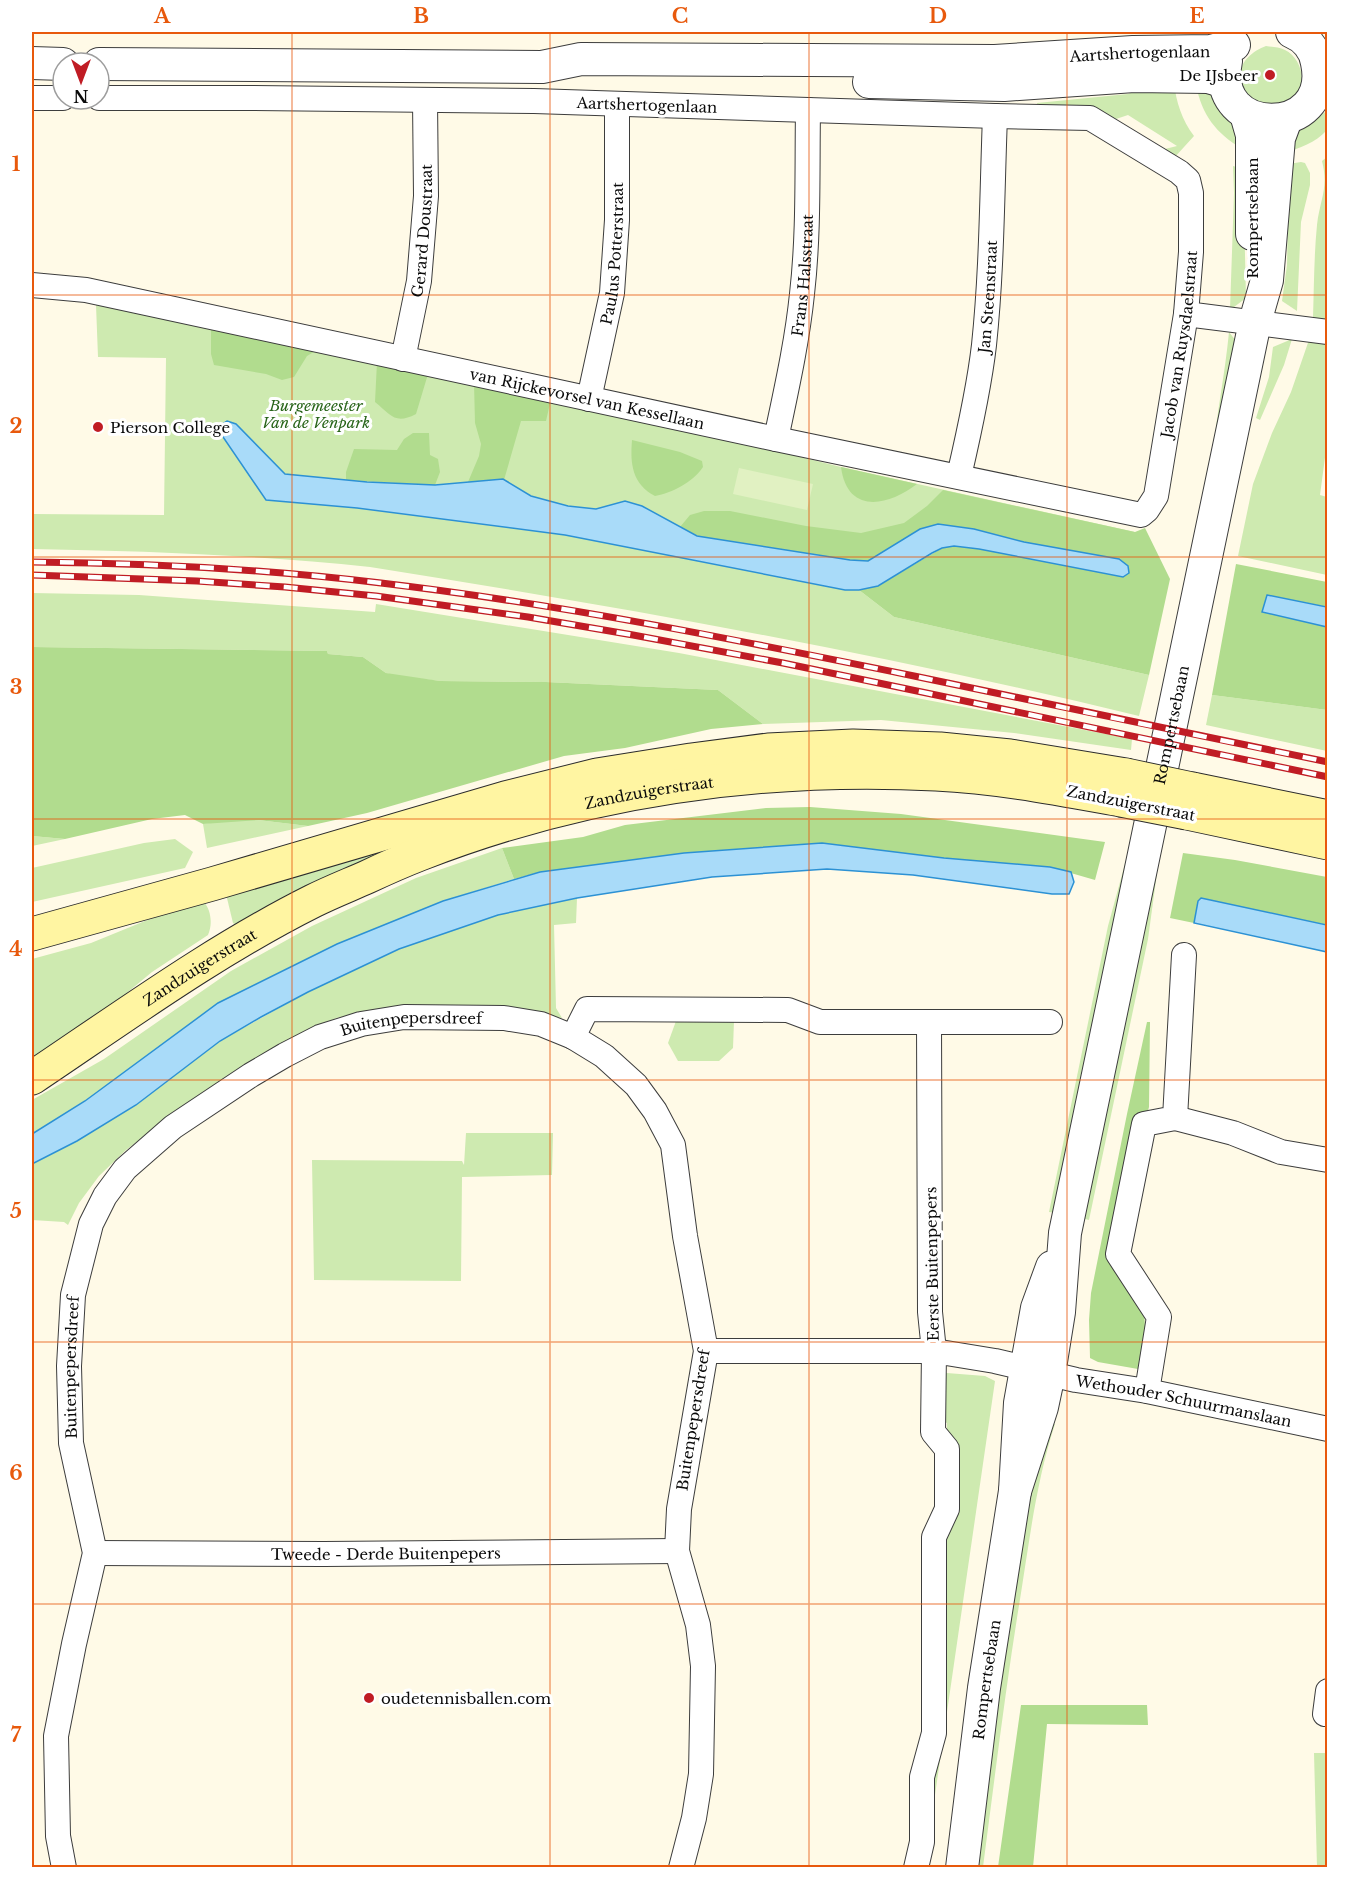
<svg xmlns="http://www.w3.org/2000/svg" width="1359" height="1899" viewBox="0 0 1359 1899" font-family="'Libre Baskerville',serif">
	<style>
		.green { fill: #ceeab0 }
		.forest { fill: #b1dc8e }
		.pitch { fill: #e1f1c2 }
		.water { fill: #a9dbf9; stroke: #2c91d4; stroke-width: 1.5 }
		.lines { fill: none; stroke-linecap: round; stroke-linejoin: round }
		.minor-casing { stroke: #3d3d3d; stroke-width: 26 }
		.tertiary-casing { stroke: #3d3d3d; stroke-width: 34 }
		.secondary-casing { stroke: #2c2c2c; stroke-width: 35 }
		.minor { stroke: #fff; stroke-width: 24 }
		.tertiary { stroke: #fff; stroke-width: 32 }
		.secondary { stroke: #fff5a2; stroke-width: 33 }
		.rail-casing { stroke: #c01c24; stroke-width: 7 }
		.rail { stroke: #fff; stroke-width: 4.5; stroke-dasharray: 14; stroke-linecap: butt }
		.secondary-bridge-casing { stroke: #2c2c2c; stroke-width: 35; stroke-linecap: butt }
		.secondary-bridge { stroke: #fff5a2; stroke-width: 33 }
		.grid { fill: none; stroke: #e8590c; stroke-width: 1.5; stroke-opacity: 0.55 }
		.poi-dot { fill: #c01c24; stroke: #fff; stroke-width: 2 }
		.labels { text-anchor: middle; dominant-baseline: central; stroke-width: 6; stroke-linejoin: round; paint-order: stroke }
		.street-label { font-size: 15px; fill: #0a0a0a; stroke: #fff }
		.poi-label { font-size: 15px; fill: #0a0a0a; stroke: #fff; text-anchor: start }
		.park-label { font-size: 15px; font-style: italic; fill: #286419; stroke: #fff }
		.neatline { fill: none; stroke: #e8590c; stroke-width: 2 }
		.grid-label { font-size: 20px; text-anchor: middle; font-weight: bold; fill: #e8590c }
	</style>
	<rect width="100%" height="100%" fill="#fffae7"/>
	<g class="green">
		<path d="M 1266,46 C 1273,47 1279,47 1285,50 C 1300,57 1308,81 1296,95 C 1293,99 1286,103 1281,106 L 1252,101 C 1249,96 1243,90 1241,84 C 1235,66 1251,51 1266,46 Z"/>
		<path d="M 1174,82 C 1176,102 1182,120 1194,136 L 1174,158 L 1157,151 L 1177,146 L 1128,115 L 1107,122 L 1038,112 L 1037,103 L 1128,94 L 1139,89 Z"/>
		<path d="M 1196,85 C 1211,92 1231,112 1237,128 C 1239,135 1240,142 1241,148 C 1216,133 1202,115 1196,85 Z"/>
		<path d="M 1327,111 L 1327,130 C 1315,143 1300,148 1283,153 L 1294,132 Z"/>
		<path d="M 1327,157 L 1327,320 L 1313,318 C 1314,287 1314,255 1317,225 C 1320,199 1329,188 1322,161 Z"/>
		<path d="M 1301,162 L 1305,163 L 1310,173 L 1310,185 L 1301,222 L 1297,311 L 1282,301 L 1287,265 L 1288,216 L 1281,186 L 1282,165 Z"/>
		<path d="M 1233,166 L 1243,169 L 1246,298 L 1230,310 L 1234,193 Z"/>
		<path d="M 96,305 L 164,316 L 625,414 L 841,467 L 1135,532 L 974,529 L 938,524 L 920,529 L 868,561 L 697,536 L 625,501 L 596,509 L 568,506 L 531,496 L 503,479 L 435,485 L 367,482 L 285,474 L 236,424 L 266,500 L 357,508 L 565,535 L 845,590 L 859,590 L 894,617 L 1149,675 L 1139,716 C 885,654 628,608 370,567 C 258,555 144,551 32,549 L 32,514 L 164,515 L 166,358 L 98,357 Z"/>
		<path d="M 1229,332 L 1239,345 L 1213,452 C 1217,412 1225,373 1229,332 Z"/>
		<path d="M 1310,337 L 1327,339 L 1328,435 L 1320,495 L 1327,497 L 1327,575 L 1238,556 L 1253,484 L 1272,433 L 1291,392 Z"/>
		<path d="M 1292,339 L 1284,365 L 1260,420 L 1256,418 L 1269,377 L 1273,347 Z"/>
		<path d="M 32,593 L 139,595 L 375,612 L 376,604 L 679,653 L 1132,739 L 1131,750 L 1014,733 L 881,720 L 763,724 L 718,690 L 546,682 L 440,681 L 396,676 L 386,673 L 363,657 L 328,654 L 327,651 L 32,647 Z"/>
		<path d="M 1212,695 L 1327,710 L 1327,751 L 1206,725 Z"/>
		<path d="M 232,820 L 258,820 L 308,826 L 207,848 L 203,824 Z"/>
		<path d="M 1134,831 L 1057,1213 L 1049,1212 L 1108,926 Z"/>
		<path d="M 32,836 L 65,839 L 32,846 Z"/>
		<path d="M 1162,836 L 1148,939 L 1089,1220 L 1081,1218 Z"/>
		<path d="M 175,839 L 193,852 L 185,868 L 32,902 L 32,868 L 144,843 Z"/>
		<path d="M 380,847 L 383,854 L 241,928 L 233,923 L 226,894 Z"/>
		<path d="M 502,848 L 514,879 L 443,901 L 337,944 L 218,1003 L 85,1101 L 32,1134 L 32,1100 L 104,1059 L 231,971 L 312,926 L 416,878 Z"/>
		<path d="M 577,898 L 576,923 L 554,925 L 556,1008 L 562,1018 L 530,1012 L 391,1007 L 336,1018 L 272,1051 L 160,1124 L 126,1150 L 99,1176 L 79,1203 L 68,1225 L 64,1222 L 32,1220 L 32,1164 L 77,1141 L 136,1105 L 220,1041 L 308,992 L 399,949 L 451,931 L 498,915 Z"/>
		<path d="M 194,901 L 203,901 C 211,909 213,924 208,935 L 152,972 L 87,1026 L 32,1061 L 32,959 L 91,943 Z"/>
		<path d="M 676,1021 L 734,1021 L 733,1048 L 719,1061 L 678,1061 L 668,1043 Z"/>
		<path d="M 466,1133 L 553,1133 L 552,1175 L 462,1177 L 461,1281 L 314,1280 L 312,1160 L 462,1161 L 464,1165 Z"/>
		<path d="M 934,1372 L 985,1376 L 995,1381 L 927,1850 L 946,1528 L 947,1423 L 934,1417 Z"/>
		<path d="M 1046,1422 L 1055,1424 C 1037,1479 1030,1536 1021,1593 C 1006,1684 995,1776 983,1867 L 974,1868 L 996,1688 L 1029,1484 Z"/>
		<path d="M 1314,1753 L 1327,1753 L 1327,1867 L 1317,1867 Z"/>
	</g>
	<g class="forest">
		<path d="M 211,327 L 317,350 L 307,356 L 294,377 L 282,380 L 266,374 L 214,365 L 211,354 Z"/>
		<path d="M 377,362 L 428,374 L 416,414 C 395,425 391,415 375,402 Z"/>
		<path d="M 474,383 L 551,399 L 546,421 L 521,421 L 504,480 L 468,482 L 479,456 L 481,444 L 475,423 Z"/>
		<path d="M 413,433 L 429,433 L 430,455 L 438,459 L 440,472 L 435,485 L 346,480 L 346,472 L 354,449 L 397,450 L 404,439 Z"/>
		<path d="M 632,440 L 680,452 L 702,461 L 703,467 C 693,482 672,493 655,496 C 632,484 630,464 632,440 Z"/>
		<path d="M 841,467 L 917,484 C 887,507 847,514 841,467 Z"/>
		<path d="M 943,490 L 1135,532 L 1145,528 L 1170,579 L 1149,675 L 894,617 L 859,590 L 878,586 L 942,548 L 954,546 L 979,549 L 1024,542 L 974,529 L 938,524 L 920,529 L 868,561 L 850,560 L 697,536 L 680,527 L 690,515 L 704,511 L 730,511 L 806,526 L 861,533 L 904,523 L 927,506 Z"/>
		<path d="M 1236,564 L 1327,582 L 1327,607 L 1267,595 L 1262,612 L 1327,627 L 1327,710 L 1212,695 Z"/>
		<path d="M 32,647 L 327,651 L 328,654 L 363,657 L 386,673 L 440,681 L 546,682 L 718,690 L 763,724 L 711,729 L 625,748 L 564,756 L 367,813 L 308,826 L 258,820 L 203,824 L 185,815 L 152,819 L 65,839 L 32,836 Z"/>
		<path d="M 810,807 L 901,814 L 1105,842 L 1095,880 L 1050,867 L 944,858 L 822,843 L 684,853 L 540,872 L 514,879 L 502,848 L 583,837 L 625,825 L 766,808 Z"/>
		<path d="M 1183,853 L 1235,860 L 1327,877 L 1327,925 L 1201,898 L 1198,901 L 1194,923 L 1170,918 Z"/>
		<path d="M 1147,1022 L 1150,1022 L 1149,1107 L 1108,1261 L 1144,1309 L 1145,1327 L 1138,1369 L 1098,1362 L 1090,1358 L 1089,1320 L 1091,1293 L 1127,1114 Z"/>
		<path d="M 1021,1705 L 1147,1705 L 1148,1725 L 1047,1724 L 1033,1867 L 998,1867 Z"/>
	</g>
	<path class="pitch" d="M 739,468 L 813,484 L 807,510 L 733,494 Z"/>
	<g class="water">
		<path d="M 227,421 L 236,424 L 285,474 L 367,482 L 435,485 L 503,479 L 531,496 L 568,506 L 596,509 L 625,501 L 642,506 L 697,536 L 850,560 L 868,561 L 920,529 L 938,524 L 974,529 L 1024,542 L 1119,559 L 1128,566 L 1129,573 L 1123,577 L 979,549 L 954,546 L 942,548 L 932,553 L 878,586 L 859,590 L 845,590 L 565,535 L 357,508 L 266,500 L 221,434 L 221,425 Z"/>
		<path d="M 1267,595 L 1327,607 L 1327,627 L 1262,612 Z"/>
		<path d="M 822,843 L 944,858 L 1050,867 L 1071,872 L 1074,882 L 1069,894 L 1052,894 L 913,875 L 827,869 L 712,877 L 577,898 L 498,915 L 399,949 L 308,992 L 261,1017 L 220,1041 L 136,1105 L 77,1141 L 32,1164 L 32,1134 L 85,1101 L 218,1003 L 337,944 L 443,901 L 540,872 L 684,853 Z"/>
		<path d="M 1201,898 L 1327,925 L 1327,952 L 1194,923 L 1198,901 Z"/>
	</g>
	<g class="lines">
		<defs>
			<g id="minor">
				<path d="M 32,98 L 63,98"/>
				<path id="s1" d="M 32,285 L 86,290 L 776,439 L 1141,515 L 1147,510 L 1156,496 L 1186,314 L 1191,252 L 1191,193 L 1188,180 L 1179,172 L 1090,118 L 995,116 L 534,101 L 251,98 L 99,98"/>
				<path d="M 1186,314 L 1328,332"/>
				<path id="s2" d="M 403,359 L 419,281 L 426,196 L 425,100"/>
				<path id="s3" d="M 589,399 L 612,293 L 617,220 L 617,105"/>
				<path id="s4" d="M 776,439 C 786,391 797,343 802,294 C 809,233 807,171 808,110"/>
				<path id="s5" d="M 959,476 C 969,433 979,389 984,345 C 992,269 992,193 995,116"/>
				<path d="M 573,1037 L 587,1009 L 788,1010 L 820,1022 L 1050,1022"/>
				<path d="M 1175,1118 L 1233,1133 L 1281,1152 L 1328,1160"/>
				<path d="M 706,1351 L 934,1351 L 930,1312 L 929,1022"/>
				<path d="M 1147,1391 L 1159,1317 L 1118,1254 L 1144,1124 L 1175,1118 L 1184,955"/>
				<path id="s6" d="M 95,1553 L 324,1554 L 677,1551"/>
				<path d="M 1325,1714 L 1328,1691"/>
				<path id="s7" d="M 64,1868 L 58,1836 L 56,1736 L 74,1644 L 95,1553 L 71,1443 L 69,1366 L 73,1295 L 91,1224 L 105,1196 L 125,1169 L 173,1127 L 251,1075 L 285,1055 L 320,1037 L 361,1024 L 404,1017 L 504,1018 L 541,1024 L 573,1037 L 604,1056 L 636,1085 L 655,1111 L 673,1145 L 685,1236 L 706,1351 L 679,1509 L 677,1551 L 698,1625 L 703,1666 L 701,1774 L 694,1818 L 681,1868"/>
				<path id="s8" d="M 916,1868 L 922,1842 L 922,1777 L 934,1733 L 934,1537 L 947,1509 L 947,1449 L 933,1432 L 934,1351 L 995,1361 L 1076,1380 L 1147,1391 L 1328,1429"/>
			</g>
			<g id="tertiary">
				<path d="M 1226,61 C 1210,140 1333,138 1317,63 C 1315,49 1305,37 1292,32"/>
				<path d="M 32,63 L 63,64"/>
				<path id="s9" d="M 99,64 L 542,67 L 581,59 L 995,61 L 1133,52 L 1211,51 L 1234,45"/>
				<path d="M 869,82 L 1004,85 L 1134,76 L 1208,77 L 1225,82"/>
				<path d="M 1246,114 L 1252,135 L 1252,234"/>
				<path id="s10" d="M 1015,1491 L 1042,1407 L 1049,1374 L 1059,1312 L 1065,1233 L 1255,322 L 1267,280 L 1279,138 L 1286,119"/>
				<path id="s11" d="M 962,1868 L 984,1688 L 1015,1491 L 1020,1403 L 1037,1308 L 1052,1267"/>
			</g>
			<g id="secondary">
				<path d="M 1192,789 L 1328,817"/>
				<path d="M 1187,813 L 1328,843"/>
				<path d="M 32,934 L 212,884 L 505,798 L 597,775 L 691,760 L 768,750 L 853,746 L 940,749 L 1010,756 L 1126,775"/>
				<path id="s12" d="M 32,1078 C 123,1017 215,950 313,901 C 331,892 349,885 367,877 C 384,869 402,861 420,854 C 584,790 761,765 936,774 C 999,777 1060,789 1121,800"/>
			</g>
		</defs>
		<use href="#minor" class="minor-casing"/>
		<use href="#tertiary" class="tertiary-casing"/>
		<use href="#secondary" class="secondary-casing"/>
		<use href="#minor" class="minor"/>
		<use href="#tertiary" class="tertiary"/>
		<use href="#secondary" class="secondary"/>
		<defs>
			<g id="rail">
				<path d="M 32,562 C 148,563 265,569 381,583 C 560,604 737,640 914,676 C 1052,705 1190,734 1328,762"/>
				<path d="M 32,575 L 197,581 L 285,587 L 376,596 L 528,617 L 633,635 L 783,663 L 1328,777"/>
			</g>
		</defs>
		<use href="#rail" class="rail-casing"/>
		<use href="#rail" class="rail"/>
		<defs>
			<g id="secondary-bridge">
				<path d="M 1126,775 L 1192,789"/>
				<path d="M 1121,800 L 1187,813"/>
			</g>
		</defs>
		<use href="#secondary-bridge" class="secondary-bridge-casing"/>
		<use href="#secondary-bridge" class="secondary-bridge"/>
	</g>
	<path class="grid" d="M 292,32 L 292,1868M 550,32 L 550,1868M 809,32 L 809,1868M 1067,32 L 1067,1868M 32,295 L 1328,295M 32,557 L 1328,557M 32,819 L 1328,819M 32,1080 L 1328,1080M 32,1342 L 1328,1342M 32,1604 L 1328,1604"/>
	<g class="poi-dot">
		<circle cx="1270" cy="75" r="6"/>
		<circle cx="98" cy="427" r="6"/>
		<circle cx="369" cy="1698" r="6"/>
	</g>
	<g class="labels">
		<g class="street-label">
			<text stroke="none"><textPath href="#s9" startOffset="1042">Aartshertogenlaan</textPath></text>
			<text transform="translate(647 105) rotate(2)">Aartshertogenlaan</text>
			<text transform="translate(1252 218) rotate(-90)">Rompertsebaan</text>
			<text stroke="none"><textPath href="#s2" startOffset="130">Gerard Doustraat</textPath></text>
			<text stroke="none"><textPath href="#s3" startOffset="148">Paulus Potterstraat</textPath></text>
			<text stroke="none"><textPath href="#s4" startOffset="166">Frans Halsstraat</textPath></text>
			<text stroke="none"><textPath href="#s5" startOffset="182">Jan Steenstraat</textPath></text>
			<text stroke="none"><textPath href="#s1" startOffset="1311">Jacob van Ruysdaelstraat</textPath></text>
			<text stroke="none"><textPath href="#s1" startOffset="567">van Rijckevorsel van Kessellaan</textPath></text>
			<text stroke="none"><textPath href="#s10" startOffset="783">Rompertsebaan</textPath></text>
			<text stroke="none"><textPath href="#s12" startOffset="687">Zandzuigerstraat</textPath></text>
			<text transform="translate(1131 803) rotate(11)">Zandzuigerstraat</text>
			<text stroke="none"><textPath href="#s12" startOffset="201">Zandzuigerstraat</textPath></text>
			<text stroke="none"><textPath href="#s7" startOffset="1048">Buitenpepersdreef</textPath></text>
			<text transform="translate(932 1264) rotate(-91)">Eerste Buitenpepers</text>
			<text stroke="none"><textPath href="#s7" startOffset="508">Buitenpepersdreef</textPath></text>
			<text stroke="none"><textPath href="#s8" startOffset="782">Wethouder Schuurmanslaan</textPath></text>
			<text transform="translate(693 1420) rotate(-81)">Buitenpepersdreef</text>
			<text stroke="none"><textPath href="#s6" startOffset="291">Tweede - Derde Buitenpepers</textPath></text>
			<text stroke="none"><textPath href="#s11" startOffset="190">Rompertsebaan</textPath></text>
		</g>
		<g class="poi-label">
			<text x="1258" y="75" text-anchor="end">De IJsbeer</text>
			<text x="110" y="427">Pierson College</text>
			<text x="381" y="1698">oudetennisballen.com</text>
		</g>
		<g class="park-label">
			<text x="316" y="405">Burgemeester<tspan x="316" dy="17">Van de Venpark</tspan></text>
		</g>
	</g>
	<rect width="1359" height="1899" fill="none" stroke="#ffffff" stroke-width="66"/>
	<g transform="translate(81 81) rotate(180)"><circle r="28" fill="#ffffff" stroke="#9d9d9d" stroke-width="1.5"/>
	<path d="M0-4.5L10 22L0 15L-10 22Z" fill="#c01c24"/>
	<text y="-9" font-size="16" font-weight="bold" text-anchor="middle" fill="#0a0a0a">N</text>
	</g>
	<rect x="33" y="33" width="1293" height="1833" class="neatline"/>
	<g class="grid-label">
		<text x="162" y="23">A</text>
		<text x="421" y="23">B</text>
		<text x="680" y="23">C</text>
		<text x="938" y="23">D</text>
		<text x="1197" y="23">E</text>
		<text x="16" y="171">1</text>
		<text x="16" y="433">2</text>
		<text x="16" y="694">3</text>
		<text x="16" y="956">4</text>
		<text x="16" y="1218">5</text>
		<text x="16" y="1480">6</text>
		<text x="16" y="1742">7</text>
	</g>
</svg>
